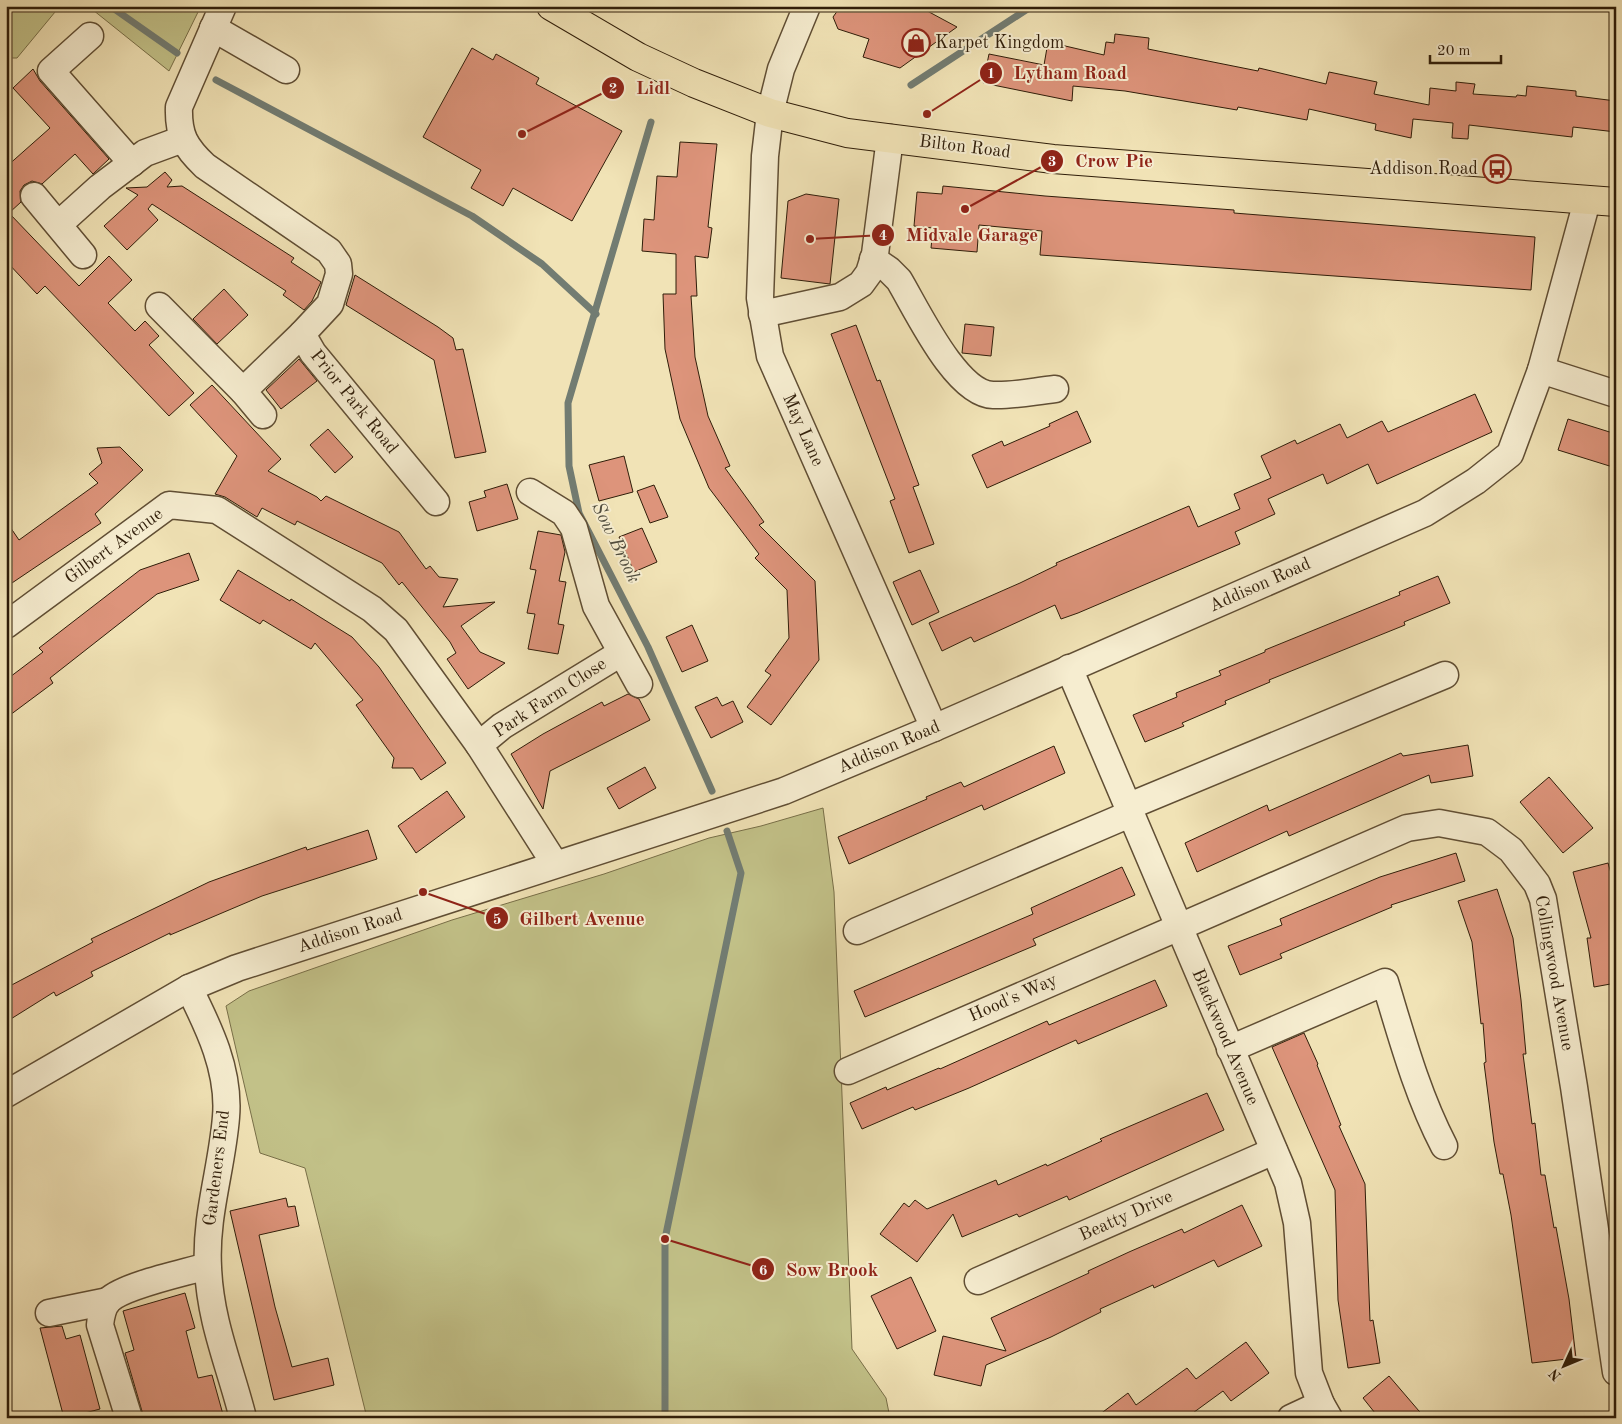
<svg xmlns="http://www.w3.org/2000/svg" width="1622" height="1424" viewBox="0 0 1622 1424" font-family="'Old Standard TT',serif">
	<style>
		.green { fill: #c2c188; stroke: #786f48 }
		.lines { fill: none; stroke-linecap: round; stroke-linejoin: round }
		.stream { stroke: #727c72; stroke-width: 7 }
		.building { fill: #dd947b; stroke: #2f1d09 }
		.minor-casing { stroke: #604e34; stroke-width: 29 }
		.major-casing { stroke: #2f1d09; stroke-width: 30 }
		.minor { stroke: #f6edd0; stroke-width: 26 }
		.major { stroke: #f1e3b6; stroke-width: 28 }
		.labels { text-anchor: middle; dominant-baseline: central; stroke-width: 4; stroke-linejoin: round; paint-order: stroke }
		.poi-label { font-size: 18px; fill: #2f1d09; stroke: #f6edd0; text-anchor: start }
		.street-label { font-size: 18px; fill: #2f1d09; stroke: #f6edd0 }
		.water-label { font-size: 19px; font-style: italic; fill: #504d3e; stroke: #f6edd0 }
		.leader { fill: none; stroke: #8f2418; stroke-width: 2 }
		.callout-dot { fill: #8f2418; stroke: #f6edd0; stroke-width: 2 }
		.mark-label { font-size: 15px; text-anchor: middle; font-weight: bold; fill: #fff }
		.callout-label { font-size: 19px; text-anchor: middle; font-weight: bold; fill: #8f2418; stroke: #f6edd0; stroke-width: 4; stroke-linejoin: round; paint-order: stroke }
	</style>
	<rect width="100%" height="100%" fill="#f1e3b6"/>
	<filter id="stains"><feTurbulence type="fractalNoise" baseFrequency=".004" numOctaves="4"/><feColorMatrix values="0 0 0 0 .2 0 0 0 0 .09 0 0 0 0 .02 0 0 0 .5 -.17"/></filter>
	<radialGradient id="worn" r=".72"><stop offset=".6" stop-color="#630" stop-opacity="0"/><stop offset="1" stop-color="#630" stop-opacity=".3"/></radialGradient>
	<g class="green">
		<path d="M 6,6 L 60,6 L 17,58 L 6,58 Z"/>
		<path d="M 88,6 L 201,6 L 169,71 Z"/>
		<path d="M 823,808 L 834,892 L 852,1349 L 886,1398 L 890,1418 L 367,1418 L 305,1168 L 260,1153 L 226,1006 L 249,991 L 452,920 L 604,874 L 709,838 L 761,826 Z"/>
	</g>
	<g class="lines">
		<g class="stream">
			<path d="M 110,6 L 177,53"/>
			<path d="M 216,80 L 472,216 L 542,264 L 596,314"/>
			<path d="M 911,85 L 1032,6"/>
			<path d="M 651,122 L 568,403 L 569,466 L 579,513 L 648,647 L 712,791"/>
			<path d="M 665,1418 L 665,1239 L 741,873 L 727,831"/>
		</g>
	</g>
	<g class="building">
		<path d="M 841,6 L 918,6 L 957,27 L 900,68 L 863,57 L 869,39 L 838,29 L 833,17 Z"/>
		<path d="M 1115,34 L 1149,38 L 1148,49 L 1258,71 L 1259,68 L 1326,84 L 1329,72 L 1377,82 L 1374,94 L 1429,105 L 1430,88 L 1456,91 L 1456,82 L 1475,84 L 1473,94 L 1516,97 L 1517,95 L 1526,96 L 1527,86 L 1576,91 L 1576,96 L 1616,101 L 1616,132 L 1573,127 L 1572,137 L 1469,125 L 1468,139 L 1452,138 L 1453,123 L 1413,119 L 1411,138 L 1375,130 L 1376,124 L 1309,109 L 1307,120 L 1238,107 L 1237,110 L 1125,91 L 1073,86 L 1072,101 L 983,83 L 989,54 L 1044,65 L 1048,42 L 1104,55 L 1106,42 L 1114,43 Z"/>
		<path d="M 472,48 L 493,60 L 496,54 L 539,78 L 536,84 L 622,131 L 572,221 L 513,188 L 503,206 L 471,188 L 481,170 L 423,137 Z"/>
		<path d="M 33,69 L 40,81 L 109,159 L 93,174 L 75,154 L 42,184 L 32,181 L 24,185 L 20,191 L 21,202 L 9,213 L 79,286 L 109,256 L 132,280 L 108,303 L 135,331 L 145,321 L 159,336 L 149,345 L 194,393 L 169,416 L 45,286 L 37,294 L 6,261 L 6,167 L 50,128 L 13,88 Z"/>
		<path d="M 680,142 L 717,144 L 708,227 L 712,228 L 708,258 L 695,256 L 697,296 L 691,296 L 695,357 L 708,416 L 730,466 L 725,468 L 764,522 L 759,525 L 815,581 L 819,660 L 771,725 L 747,707 L 771,675 L 765,671 L 789,638 L 787,590 L 755,558 L 759,554 L 709,488 L 680,419 L 665,349 L 663,294 L 676,294 L 676,254 L 642,251 L 644,219 L 654,220 L 657,176 L 677,177 Z"/>
		<path d="M 165,172 L 172,180 L 167,187 L 182,186 L 294,258 L 291,262 L 321,282 L 312,301 L 304,310 L 283,295 L 286,291 L 152,204 L 148,209 L 158,220 L 127,250 L 104,226 L 138,195 L 126,188 L 147,187 Z"/>
		<path d="M 943,186 L 1045,196 L 1234,210 L 1234,213 L 1535,237 L 1531,290 L 1040,255 L 1042,231 L 979,225 L 977,252 L 931,248 L 933,228 L 914,226 L 917,192 L 942,194 Z"/>
		<path d="M 806,194 L 839,199 L 830,284 L 781,278 L 788,201 Z"/>
		<path d="M 355,275 L 438,327 L 453,338 L 456,350 L 463,349 L 486,452 L 455,458 L 434,360 L 346,305 Z"/>
		<path d="M 224,289 L 248,315 L 217,344 L 193,319 Z"/>
		<path d="M 965,324 L 994,327 L 991,356 L 962,353 Z"/>
		<path d="M 856,325 L 877,381 L 880,380 L 919,485 L 913,487 L 934,544 L 909,553 L 890,501 L 895,499 L 831,334 Z"/>
		<path d="M 299,359 L 317,381 L 281,409 L 266,390 Z"/>
		<path d="M 212,385 L 281,459 L 268,471 L 317,497 L 321,501 L 326,496 L 399,532 L 426,569 L 430,566 L 439,577 L 458,579 L 443,607 L 495,602 L 461,626 L 480,652 L 505,663 L 468,689 L 447,659 L 456,653 L 450,642 L 402,582 L 399,585 L 382,563 L 297,521 L 295,525 L 262,508 L 257,517 L 225,497 L 215,494 L 237,456 L 190,405 Z"/>
		<path d="M 1475,394 L 1492,432 L 1377,484 L 1368,464 L 1327,484 L 1323,474 L 1268,499 L 1275,514 L 1235,532 L 1240,544 L 1078,613 L 1061,619 L 1055,605 L 974,642 L 971,637 L 942,651 L 929,623 L 1020,583 L 1057,565 L 1056,563 L 1189,506 L 1198,527 L 1240,509 L 1234,494 L 1271,478 L 1261,456 L 1295,440 L 1297,444 L 1340,424 L 1347,438 L 1382,421 L 1388,432 Z"/>
		<path d="M 1077,411 L 1091,442 L 987,488 L 972,455 L 1002,441 L 1004,446 L 1050,426 L 1049,424 Z"/>
		<path d="M 1568,419 L 1616,434 L 1616,468 L 1558,450 Z"/>
		<path d="M 328,429 L 353,457 L 335,473 L 310,445 Z"/>
		<path d="M 120,447 L 143,470 L 95,514 L 101,523 L 6,587 L 6,521 L 19,540 L 98,483 L 89,474 L 102,463 L 97,448 Z"/>
		<path d="M 624,456 L 633,492 L 599,501 L 589,465 Z"/>
		<path d="M 507,484 L 518,519 L 477,531 L 469,502 L 486,497 L 484,491 Z"/>
		<path d="M 654,485 L 668,517 L 650,523 L 637,491 Z"/>
		<path d="M 642,528 L 657,562 L 634,572 L 619,537 Z"/>
		<path d="M 538,531 L 561,535 L 565,552 L 559,581 L 566,582 L 558,624 L 564,625 L 558,654 L 528,649 L 535,614 L 527,613 L 536,570 L 530,569 Z"/>
		<path d="M 189,553 L 199,580 L 157,594 L 50,678 L 53,683 L 6,718 L 6,680 L 43,652 L 39,648 L 140,570 Z"/>
		<path d="M 238,570 L 290,601 L 291,599 L 352,637 L 379,667 L 446,763 L 421,780 L 413,768 L 392,768 L 394,758 L 356,705 L 363,700 L 315,643 L 311,649 L 263,620 L 260,624 L 220,600 Z"/>
		<path d="M 920,570 L 939,612 L 912,625 L 893,582 Z"/>
		<path d="M 1438,576 L 1450,603 L 1404,622 L 1405,625 L 1269,680 L 1270,682 L 1225,701 L 1226,704 L 1182,723 L 1184,726 L 1145,742 L 1133,715 L 1177,697 L 1176,693 L 1221,675 L 1219,671 L 1265,652 L 1265,650 L 1400,595 L 1399,592 Z"/>
		<path d="M 692,625 L 708,661 L 682,672 L 666,637 Z"/>
		<path d="M 628,694 L 639,699 L 650,720 L 550,771 L 543,809 L 511,754 L 543,734 L 602,702 L 604,706 Z"/>
		<path d="M 717,697 L 722,706 L 733,701 L 743,722 L 711,738 L 695,707 Z"/>
		<path d="M 1468,745 L 1473,776 L 1431,783 L 1429,775 L 1289,836 L 1287,831 L 1197,872 L 1185,843 L 1267,805 L 1269,811 L 1401,753 L 1403,756 Z"/>
		<path d="M 1054,746 L 1065,773 L 984,810 L 982,805 L 849,864 L 838,837 L 927,799 L 926,797 L 961,782 L 964,787 Z"/>
		<path d="M 645,767 L 656,788 L 619,809 L 607,788 Z"/>
		<path d="M 1549,777 L 1593,828 L 1563,853 L 1520,802 Z"/>
		<path d="M 447,791 L 465,817 L 416,853 L 398,826 Z"/>
		<path d="M 368,830 L 377,859 L 262,896 L 170,935 L 170,933 L 91,972 L 93,976 L 56,996 L 54,992 L 6,1022 L 6,988 L 93,942 L 91,939 L 209,882 L 306,847 L 307,850 Z"/>
		<path d="M 1456,853 L 1465,881 L 1391,905 L 1392,907 L 1280,954 L 1282,958 L 1240,975 L 1228,946 L 1282,925 L 1280,919 L 1380,877 Z"/>
		<path d="M 1608,863 L 1616,890 L 1616,983 L 1594,987 L 1587,938 L 1591,938 L 1573,872 Z"/>
		<path d="M 1122,867 L 1135,895 L 1033,939 L 1036,945 L 865,1017 L 854,991 L 1033,914 L 1031,908 Z"/>
		<path d="M 1497,889 L 1513,938 L 1521,1000 L 1526,1054 L 1523,1054 L 1532,1124 L 1535,1123 L 1541,1175 L 1545,1175 L 1554,1228 L 1556,1227 L 1569,1299 L 1576,1358 L 1532,1363 L 1511,1215 L 1503,1174 L 1500,1174 L 1494,1142 L 1484,1063 L 1486,1062 L 1483,1023 L 1481,1024 L 1472,942 L 1458,901 Z"/>
		<path d="M 1155,980 L 1167,1006 L 1078,1044 L 1076,1040 L 969,1088 L 915,1110 L 913,1107 L 862,1129 L 850,1103 L 886,1087 L 887,1090 L 939,1068 L 940,1069 L 1047,1021 L 1049,1025 Z"/>
		<path d="M 1304,1033 L 1318,1064 L 1317,1065 L 1341,1125 L 1339,1126 L 1365,1184 L 1370,1321 L 1373,1320 L 1380,1363 L 1348,1368 L 1338,1300 L 1335,1190 L 1272,1047 Z"/>
		<path d="M 1207,1093 L 1224,1130 L 1069,1200 L 1067,1196 L 1019,1217 L 1017,1214 L 962,1237 L 953,1214 L 917,1262 L 880,1234 L 904,1203 L 909,1207 L 915,1200 L 927,1209 L 996,1180 L 998,1185 L 1046,1164 L 1047,1166 L 1102,1141 L 1100,1139 Z"/>
		<path d="M 286,1198 L 288,1207 L 295,1206 L 299,1226 L 259,1235 L 275,1307 L 292,1367 L 328,1358 L 334,1385 L 274,1400 L 230,1211 Z"/>
		<path d="M 1242,1205 L 1262,1246 L 1218,1267 L 1214,1260 L 1154,1288 L 1153,1285 L 1100,1309 L 1101,1312 L 1051,1337 L 986,1365 L 981,1386 L 934,1375 L 943,1336 L 1006,1351 L 991,1318 L 1089,1273 L 1088,1271 L 1129,1252 L 1182,1229 L 1184,1233 Z"/>
		<path d="M 911,1277 L 936,1331 L 897,1349 L 871,1296 Z"/>
		<path d="M 185,1293 L 195,1328 L 186,1331 L 198,1378 L 212,1375 L 224,1418 L 144,1418 L 125,1353 L 134,1350 L 123,1311 Z"/>
		<path d="M 62,1326 L 66,1339 L 80,1335 L 100,1409 L 85,1413 L 87,1418 L 64,1418 L 40,1328 Z"/>
		<path d="M 1246,1342 L 1269,1373 L 1231,1401 L 1223,1391 L 1186,1418 L 1095,1418 L 1128,1393 L 1136,1405 L 1187,1368 L 1196,1379 Z"/>
		<path d="M 1389,1376 L 1425,1418 L 1379,1418 L 1363,1398 Z"/>
	</g>
	<g class="lines">
		<defs>
			<g id="minor">
				<path d="M 223,6 L 179,107 C 178,135 185,147 205,166 L 329,251 L 338,264 L 339,274 L 330,304 L 302,334 L 313,353 L 436,502"/>
				<path d="M 807,6 L 781,69 L 770,113 L 765,156 L 760,298 L 770,356 L 934,728"/>
				<path d="M 213,28 L 286,70"/>
				<path d="M 90,36 L 51,71 L 132,163"/>
				<path d="M 34,196 L 83,255"/>
				<path d="M 59,224 L 100,187 L 145,153 L 183,139"/>
				<path d="M 873,259 L 889,270 L 899,280 C 917,310 956,394 993,395 C 1013,396 1035,391 1055,389"/>
				<path d="M 159,306 L 243,391"/>
				<path d="M 762,314 L 840,297 L 861,284 L 869,273 L 875,254 L 890,138"/>
				<path d="M 1541,370 L 1616,394"/>
				<path d="M 263,415 L 243,391 L 302,334"/>
				<path d="M 530,492 L 564,513 L 574,528 L 596,606 L 639,684"/>
				<path d="M 6,625 L 169,505 L 217,510 L 372,609 L 396,630 L 479,745 L 555,864"/>
				<path d="M 1069,668 L 1288,1183 L 1297,1223 L 1309,1373 L 1321,1404 L 1329,1418"/>
				<path d="M 479,745 L 502,726 L 621,653"/>
				<path d="M 1127,807 L 1445,675"/>
				<path d="M 857,931 L 1130,814"/>
				<path d="M 189,988 C 209,1028 230,1071 226,1117 C 222,1168 205,1216 208,1267 C 210,1322 230,1366 243,1418"/>
				<path d="M 1230,1049 L 1385,982 C 1402,1038 1417,1094 1444,1146"/>
				<path d="M 848,1071 L 1407,828 L 1439,823 L 1487,832 L 1511,850 L 1537,884 L 1543,899 L 1574,1087 L 1616,1372"/>
				<path d="M 6,1094 L 189,988 L 237,968 L 784,791 L 934,728 L 1425,513 L 1476,481 L 1510,454 L 1541,370 L 1587,201"/>
				<path d="M 978,1281 L 1274,1151"/>
				<path d="M 49,1313 L 108,1301"/>
				<path d="M 129,1418 L 100,1325 C 101,1316 102,1307 109,1300 C 125,1285 184,1273 207,1266"/>
				<path d="M 1291,1418 L 1321,1404"/>
			</g>
			<path id="major" d="M 551,6 L 638,57 L 694,83 L 770,113 L 847,133 L 1053,159 L 1616,202"/>
		</defs>
		<use href="#minor" class="minor-casing"/>
		<use href="#major" class="major-casing"/>
		<use href="#minor" class="minor"/>
		<use href="#major" class="major"/>
	</g>
	<defs>
		<symbol id="shop-ring" viewBox="-11 -11 22 22"><circle r="9.5" fill="#f6edd0" stroke="#8f2418" stroke-width="1.5"/><path d="M-5-2.5h2.3a2.7 3.5 0 0 1 5.4 0H5L5.5 6h-11ZM-1.5-2.5h3a1.5 2.3 0 0 0-3 0Z" fill="#8f2418"/></symbol>
		<symbol id="bus-ring" viewBox="-11 -11 22 22"><circle r="9.5" fill="#f6edd0" stroke="#8f2418" stroke-width="1.5"/><path d="M-5-6H5V4H4V6H2V4H-2V6H-4V4H-5ZM-3.5-4V0h7V-4ZM-3.5 1.2v1.5H-2V1.2ZM2 1.2v1.5H3.5V1.2Z" fill="#8f2418"/></symbol>
	</defs>
	<g fill-rule="evenodd">
		<use href="#shop-ring" x="900" y="27" width="32" height="32"/>
		<use href="#bus-ring" x="1481" y="153" width="32" height="32"/>
	</g>
	<g class="labels">
		<g class="poi-label">
			<text x="935" y="43">Karpet Kingdom</text>
			<text x="1478" y="169" text-anchor="end">Addison Road</text>
		</g>
		<g class="street-label">
			<text transform="translate(965 147) rotate(7)">Bilton Road</text>
			<text transform="translate(354 402) rotate(51)">Prior Park Road</text>
			<text transform="translate(803 430) rotate(66)">May Lane</text>
			<text transform="translate(114 546) rotate(-36)">Gilbert Avenue</text>
			<text transform="translate(1260 585) rotate(-24)">Addison Road</text>
			<text transform="translate(550 698) rotate(-33)">Park Farm Close</text>
			<text transform="translate(889 747) rotate(-23)">Addison Road</text>
			<text transform="translate(350 931) rotate(-18)">Addison Road</text>
			<text transform="translate(1554 973) rotate(80)">Collingwood Avenue</text>
			<text transform="translate(1013 998) rotate(-24)">Hood's Way</text>
			<text transform="translate(1225 1037) rotate(67)">Blackwood Avenue</text>
			<text transform="translate(217 1168) rotate(-83)">Gardeners End</text>
			<text transform="translate(1126 1216) rotate(-24)">Beatty Drive</text>
		</g>
		<g class="water-label">
			<text transform="translate(615 543) rotate(64)">Sow Brook</text>
		</g>
	</g>
	<path class="leader" d="M927 114L991 73M522 134L613 88M965 209L1052 161M810 239L883 235M423 892L497 918M665 1239L763 1269"/>
	<g class="callout-dot">
		<circle cx="927" cy="114" r="5"/>
		<circle cx="522" cy="134" r="5"/>
		<circle cx="965" cy="209" r="5"/>
		<circle cx="810" cy="239" r="5"/>
		<circle cx="423" cy="892" r="5"/>
		<circle cx="665" cy="1239" r="5"/>
		<circle cx="991" cy="73" r="12"/>
		<circle cx="613" cy="88" r="12"/>
		<circle cx="1052" cy="161" r="12"/>
		<circle cx="883" cy="235" r="12"/>
		<circle cx="497" cy="918" r="12"/>
		<circle cx="763" cy="1269" r="12"/>
	</g>
	<g class="mark-label">
		<text x="991" y="78">1</text>
		<text x="613" y="93">2</text>
		<text x="1052" y="166">3</text>
		<text x="883" y="240">4</text>
		<text x="497" y="924">5</text>
		<text x="763" y="1275">6</text>
	</g>
	<g class="callout-label">
		<text x="1070" y="79">Lytham Road</text>
		<text x="653" y="94">Lidl</text>
		<text x="1114" y="167">Crow Pie</text>
		<text x="972" y="241">Midvale Garage</text>
		<text x="582" y="925">Gilbert Avenue</text>
		<text x="832" y="1276">Sow Brook</text>
	</g>
	<rect width="1622" height="1424" fill="none" stroke="#f1e3b6" stroke-width="25"/>
	<rect x="8" y="8" width="1607" height="1409" fill="none" stroke="#2f1d09" stroke-width="2.5"/>
	<rect x="12" y="12" width="1597" height="1399" fill="none" stroke="#2f1d09"/>
	<g transform="translate(1564 1366) rotate(226)" stroke="#f6edd0" stroke-width="4" paint-order="stroke">
	<path d="M0-4L9 19L0 12L-9 19Z" fill="#2f1d09"/>
	<text y="-8" font-size="14" font-weight="bold" text-anchor="middle" fill="#2f1d09">N</text>
	</g>
	<path d="M1430 55v8h71v-8" fill="none" stroke="#2f1d09" stroke-width="2.5"/>
	<text x="1437" y="55" font-size="15" fill="#2f1d09" stroke="#f6edd0" stroke-width="4" paint-order="stroke">20 m</text>
	<rect width="100%" height="100%" filter="url(#stains)"/>
	<rect width="100%" height="100%" fill="url(#worn)"/>
</svg>
